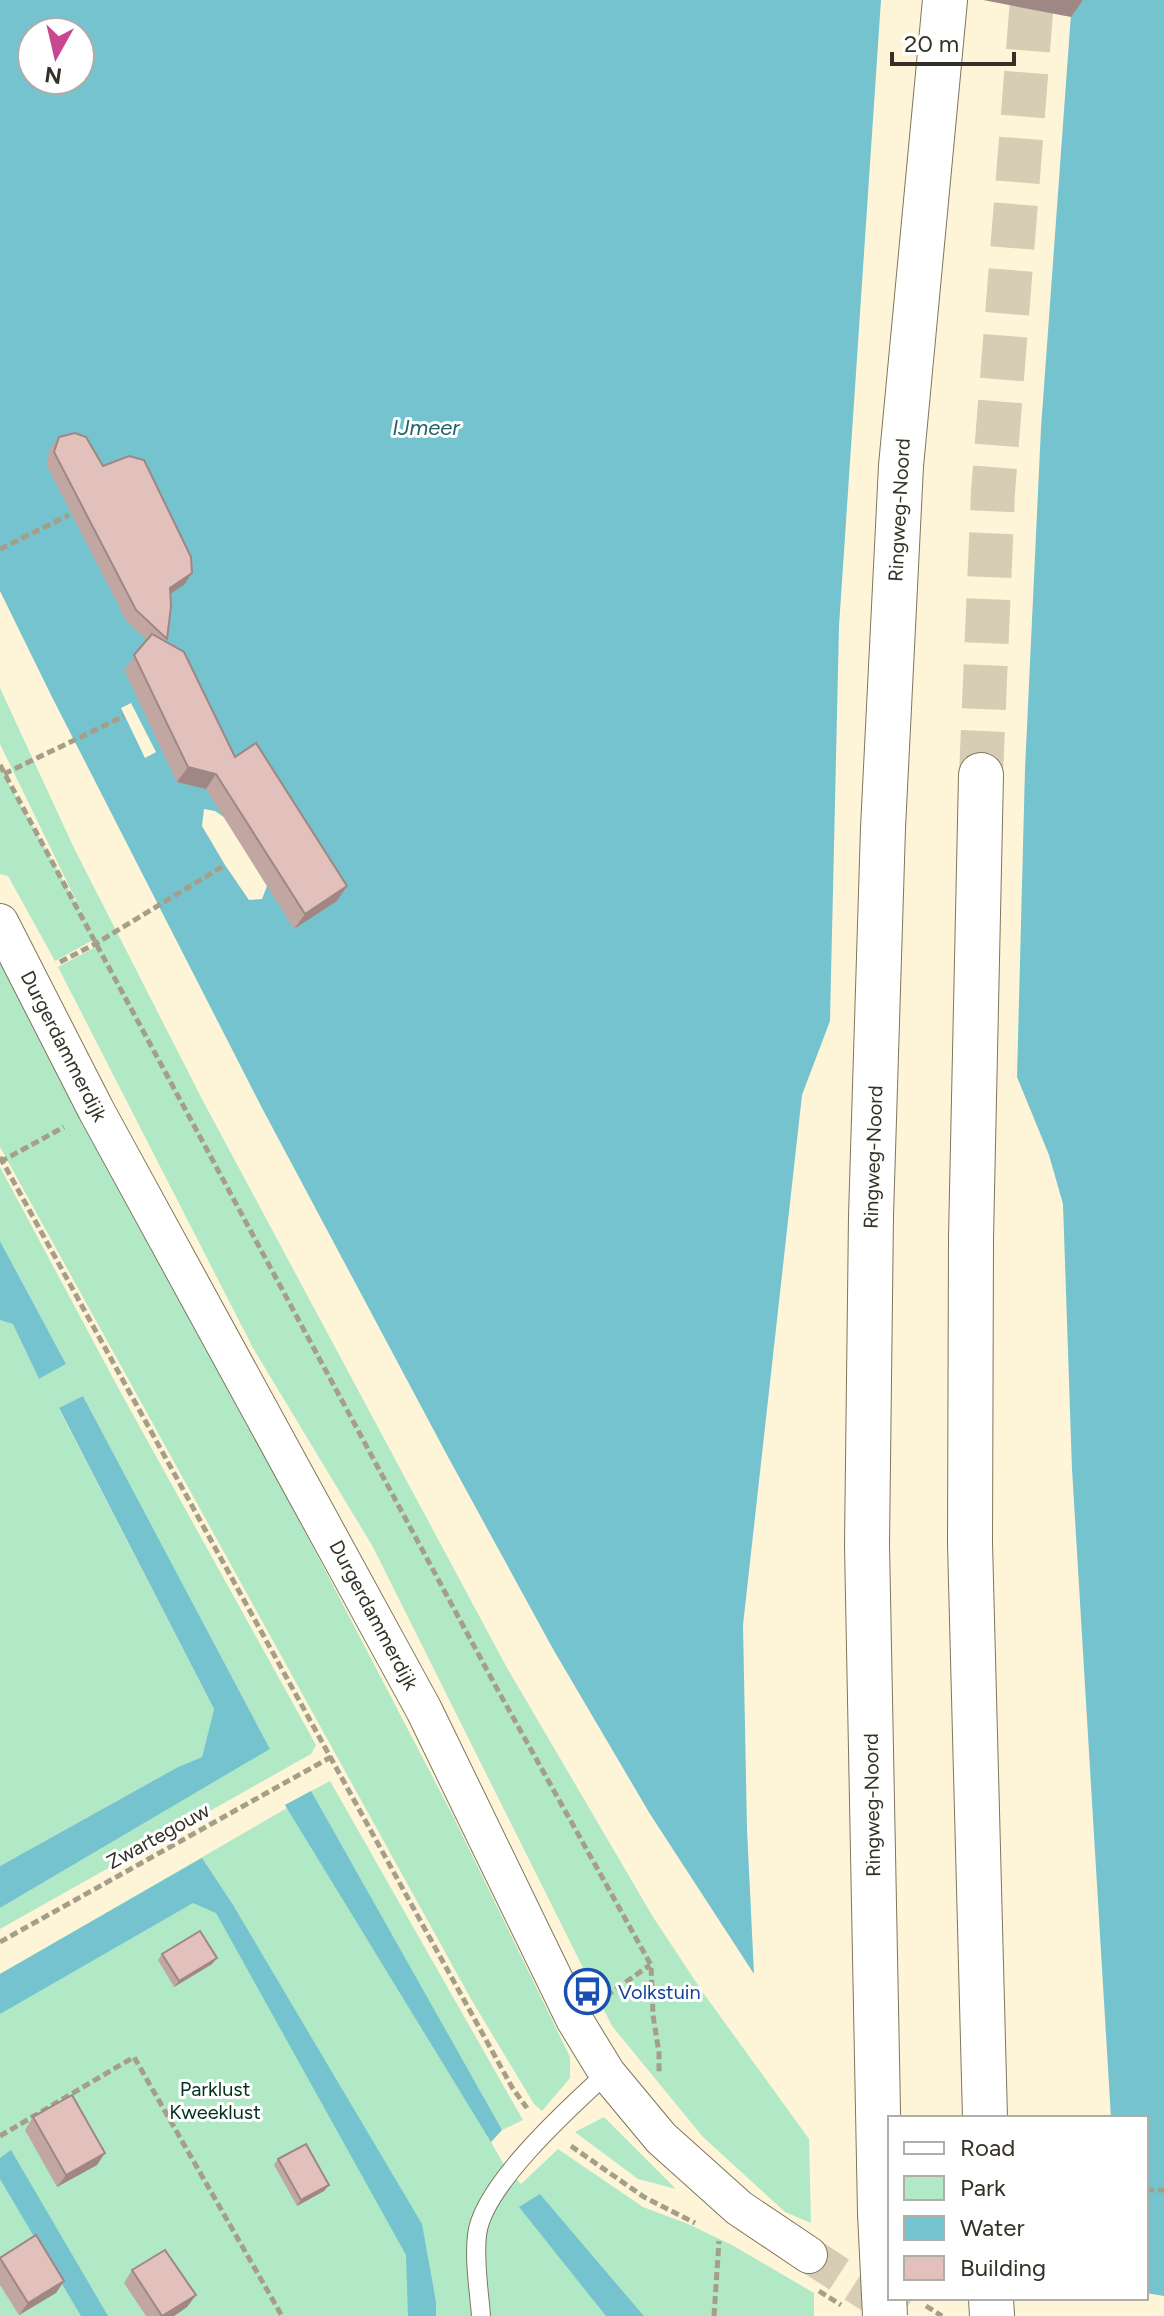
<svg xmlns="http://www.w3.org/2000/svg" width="1164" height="2316" viewBox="0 0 1164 2316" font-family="Figtree,sans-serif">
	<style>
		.green { fill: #b1e9c6 }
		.water { fill: #74c3ce; fill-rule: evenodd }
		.pier { fill: #fef4d8 }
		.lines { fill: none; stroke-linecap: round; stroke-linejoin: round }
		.street-tunnel { stroke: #d6cdb4; stroke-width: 36; stroke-dasharray: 36 18; stroke-linecap: butt }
		.highway-tunnel { stroke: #d6cdb4; stroke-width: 44; stroke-dasharray: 44 22; stroke-linecap: butt }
		.lane-casing { stroke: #7f765d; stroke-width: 20 }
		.street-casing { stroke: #7f765d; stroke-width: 38 }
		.highway-casing { stroke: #7f765d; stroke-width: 46 }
		.path { stroke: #a59e89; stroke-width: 5; stroke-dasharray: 8 4; stroke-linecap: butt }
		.lane { stroke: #fff; stroke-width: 18 }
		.street { stroke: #fff; stroke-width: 36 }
		.highway { stroke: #fff; stroke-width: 44 }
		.highway-bridge-casing { stroke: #7f765d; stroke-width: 46; stroke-linecap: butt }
		.highway-bridge { stroke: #fff; stroke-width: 44 }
		.wall { fill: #c2a6a2 }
		.shaded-wall { fill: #9e8784 }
		.building { fill: #e2c1bc; stroke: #9e8784; stroke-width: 2 }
		.labels { text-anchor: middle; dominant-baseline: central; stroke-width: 6; stroke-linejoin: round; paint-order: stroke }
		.street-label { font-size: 20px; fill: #353126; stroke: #fff }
		.transit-label { font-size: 20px; fill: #164399; stroke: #fff; text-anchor: start }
		.park-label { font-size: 20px; fill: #01321c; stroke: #fff }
		.water-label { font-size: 22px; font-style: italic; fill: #21626b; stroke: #fff }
	</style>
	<rect width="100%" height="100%" fill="#fef4d8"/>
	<g class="green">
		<path d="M 0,688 L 74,848 L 203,1101 L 506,1666 L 653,1917 L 704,1994 L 809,2139 L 811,2223 L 785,2212 L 703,2137 L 612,2026 L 373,1547 L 253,1348 L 58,967 L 99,945 L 95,939 L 55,961 L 8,876 L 0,874 L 0,768 L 86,921 L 0,744 Z"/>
		<path d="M 0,959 L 264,1453 L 453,1816 L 570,2057 L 570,2078 L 542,2111 L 534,2104 L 471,1999 L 0,1147 Z"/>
		<path d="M 0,1167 L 121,1393 L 316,1745 L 311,1754 L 0,1929 L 0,1908 L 270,1749 L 83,1396 L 59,1409 L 214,1709 L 202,1757 L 178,1767 L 0,1866 L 0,1320 L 13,1323 L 39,1379 L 66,1364 L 0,1241 Z"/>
		<path d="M 330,1781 L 523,2120 L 502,2130 L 491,2142 L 506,2168 L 521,2184 L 558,2149 L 643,2207 L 688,2224 L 732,2245 L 814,2293 L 814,2316 L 644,2316 L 540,2194 L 637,2316 L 0,2316 L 0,1974 L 287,1808 L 285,1805 Z"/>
		<path d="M 604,2117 L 676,2189 L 638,2179 L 575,2132 Z"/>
	</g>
	<g class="water">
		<path d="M 0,0 L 881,0 L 839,626 L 830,1021 L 802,1095 L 743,1625 L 747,1829 L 754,1974 L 650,1814 L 553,1649 L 447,1455 L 262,1108 L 52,697 L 0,591 ZM 32,32 L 80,32 L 80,80 L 32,80 Z"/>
		<path d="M 1072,0 L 1164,0 L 1164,2296 L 1146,2293 L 1146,2118 L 1111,2118 L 1072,1469 L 1063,1204 L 1049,1155 L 1017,1077 L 1025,769 L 1041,428 Z"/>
		<path d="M 0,1241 L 66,1364 L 39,1379 L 13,1324 L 0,1320 Z"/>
		<path d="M 83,1396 L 270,1749 L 0,1908 L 0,1866 L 178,1767 L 202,1757 L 214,1709 L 59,1408 Z"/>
		<path d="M 311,1791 L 502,2130 L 491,2142 L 285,1805 Z"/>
		<path d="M 202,1858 L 233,1905 L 422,2224 L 436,2302 L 436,2316 L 408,2316 L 406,2255 L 216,1913 L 193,1903 L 0,2014 L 0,1974 Z"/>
		<path d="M 11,2150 L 108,2316 L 81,2316 L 0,2179 L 0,2158 Z"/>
		<path d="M 540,2194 L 644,2316 L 606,2316 L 519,2207 Z"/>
	</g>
	<g class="pier">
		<path d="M 131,703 L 156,752 L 145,758 L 121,708 Z"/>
		<path d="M 204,809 L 215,811 L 224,817 L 267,886 L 262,899 L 249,900 L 225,865 L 202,826 Z"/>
	</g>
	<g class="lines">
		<path class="street-tunnel" d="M 809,2255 L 902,2315"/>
		<path class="highway-tunnel" d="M 981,775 L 993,492 L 1032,0"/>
		<defs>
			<path id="lane" d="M 481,2316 C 479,2290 474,2261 477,2235 C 482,2186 571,2106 607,2073"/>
			<path id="street" d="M 0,922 L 96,1110 L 424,1710 L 574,2019 L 607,2073 L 661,2138 L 739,2208 L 809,2255"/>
			<g id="highway">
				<path d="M 981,775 L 971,1238 L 970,1543 L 985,2118"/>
				<path d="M 880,2213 L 867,1545 L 871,1216 L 883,828 L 901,466 L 945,0"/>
				<path d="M 991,2298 L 992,2316"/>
			</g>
		</defs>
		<use href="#lane" class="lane-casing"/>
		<use href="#street" class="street-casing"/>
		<use href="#highway" class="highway-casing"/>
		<g class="path">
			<path d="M 0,549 L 69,515"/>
			<path d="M 0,765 L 495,1685 L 651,1965 L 653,2015 L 659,2053 L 659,2073"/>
			<path d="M 4,774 L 124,716"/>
			<path d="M 60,962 L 95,944 L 225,865"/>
			<path d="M 0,1157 L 513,2089 L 527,2108"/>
			<path d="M 0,1162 L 64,1127"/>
			<path d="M 0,1942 L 331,1757"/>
			<path d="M 606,1996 L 650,1965"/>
			<path d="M 0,2136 L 134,2057 L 282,2316"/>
			<path d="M 571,2146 L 644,2197 L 695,2223"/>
			<path d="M 1146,2190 L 1164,2190"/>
			<path d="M 819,2291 L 841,2305"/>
			<path d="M 926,2306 L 942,2316"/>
			<path d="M 714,2316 L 719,2241"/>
		</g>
		<use href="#lane" class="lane"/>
		<use href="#street" class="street"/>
		<use href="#highway" class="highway"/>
		<defs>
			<path id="highway-bridge" d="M 880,2213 L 885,2316"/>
		</defs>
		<use href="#highway-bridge" class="highway-bridge-casing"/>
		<use href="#highway-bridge" class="highway-bridge"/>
	</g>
	<g class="wall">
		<path d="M 59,437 L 103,466 L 184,585 L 170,594 L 167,639 L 165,641 L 235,757 L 337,901 L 294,929 L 206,789 L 177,782 L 124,670 L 147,640 L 127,622 L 46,464 L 50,449 Z"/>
		<path d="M 162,1954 L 212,1964 L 174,1987 L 158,1960 Z"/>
		<path d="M 33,2117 L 97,2165 L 57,2187 L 25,2130 Z"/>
		<path d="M 278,2159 L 329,2185 L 324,2191 L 297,2206 L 274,2165 Z"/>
		<path d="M 0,2258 L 64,2281 L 56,2293 L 19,2315 L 0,2285 Z"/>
		<path d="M 132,2270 L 196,2295 L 187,2307 L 174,2316 L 146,2316 L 124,2283 Z"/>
	</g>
	<g class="shaded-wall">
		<path d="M 983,0 L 1083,0 L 1071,17 Z"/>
		<path d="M 192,573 L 184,585 L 161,600 L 170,588 Z"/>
		<path d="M 188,767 L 216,774 L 206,789 L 177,782 Z"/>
		<path d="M 347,886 L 337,901 L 294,929 L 305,914 Z"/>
		<path d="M 217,1958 L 212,1964 L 174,1987 L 179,1981 Z"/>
		<path d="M 105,2153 L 97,2165 L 57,2187 L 66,2175 Z"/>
		<path d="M 329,2185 L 324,2191 L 297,2206 L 301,2200 Z"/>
		<path d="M 64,2281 L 56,2293 L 19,2315 L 28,2303 Z"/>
		<path d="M 196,2295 L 187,2307 L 174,2316 L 164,2316 Z"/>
	</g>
	<g class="building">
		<path d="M 75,433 L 86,437 L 103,466 L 129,456 L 144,460 L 191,557 L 192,573 L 170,588 L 171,606 L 167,639 L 136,610 L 54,452 L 59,437 Z"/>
		<path d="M 152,634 L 184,652 L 235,757 L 256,743 L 347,886 L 305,914 L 216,774 L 188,767 L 134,655 Z"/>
		<path d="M 200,1931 L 217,1958 L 179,1981 L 162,1954 Z"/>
		<path d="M 72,2095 L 105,2153 L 66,2175 L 33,2117 Z"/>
		<path d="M 306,2144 L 329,2185 L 301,2200 L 278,2159 Z"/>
		<path d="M 36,2235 L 64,2281 L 28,2303 L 0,2258 Z"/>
		<path d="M 165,2250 L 196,2295 L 162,2316 L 132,2270 Z"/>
	</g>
	<defs>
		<symbol id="bus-ring" viewBox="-11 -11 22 22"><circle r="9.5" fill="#fff" stroke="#1a4fb4" stroke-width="1.5"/><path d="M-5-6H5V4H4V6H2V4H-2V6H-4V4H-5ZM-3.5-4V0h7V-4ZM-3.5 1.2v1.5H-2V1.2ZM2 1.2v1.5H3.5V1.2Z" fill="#1a4fb4"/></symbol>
	</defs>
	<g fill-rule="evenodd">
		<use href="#bus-ring" x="562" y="1966" width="51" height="51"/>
	</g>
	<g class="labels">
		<g class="street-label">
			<text transform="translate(899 510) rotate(-87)">Ringweg-Noord</text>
			<text transform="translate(64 1046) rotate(63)">Durgerdammerdijk</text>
			<text transform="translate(873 1157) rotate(-88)">Ringweg-Noord</text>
			<text transform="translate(374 1615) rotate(62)">Durgerdammerdijk</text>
			<text transform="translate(872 1805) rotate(-91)">Ringweg-Noord</text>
			<text transform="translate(158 1836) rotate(-29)">Zwartegouw</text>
		</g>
		<g class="transit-label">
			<text x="618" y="1992">Volkstuin</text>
		</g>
		<g class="park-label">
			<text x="215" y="2089">Parklust<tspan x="215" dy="23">Kweeklust</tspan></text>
		</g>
		<g class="water-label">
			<text x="426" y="427">IJmeer</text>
		</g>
	</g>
	<rect x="888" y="2116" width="260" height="184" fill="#ffffff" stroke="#aeada8" stroke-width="2"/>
	<rect x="904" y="2142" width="40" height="12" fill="#ffffff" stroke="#aeada8" stroke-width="2"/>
	<text x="960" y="2156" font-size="24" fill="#353126">Road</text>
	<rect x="904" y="2176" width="40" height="24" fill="#b1e9c6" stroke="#aeada8" stroke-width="2"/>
	<text x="960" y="2196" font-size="24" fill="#353126">Park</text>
	<rect x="904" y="2216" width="40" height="24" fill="#74c3ce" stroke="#aeada8" stroke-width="2"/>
	<text x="960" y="2236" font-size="24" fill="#353126">Water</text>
	<rect x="904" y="2256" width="40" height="24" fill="#e2c1bc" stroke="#aeada8" stroke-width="2"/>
	<text x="960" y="2276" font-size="24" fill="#353126">Building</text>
	<g transform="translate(56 56) rotate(188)"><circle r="38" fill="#ffffff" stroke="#aeada8" stroke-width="2"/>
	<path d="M0-6L14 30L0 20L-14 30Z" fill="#c94790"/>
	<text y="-12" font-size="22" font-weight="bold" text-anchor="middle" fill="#353126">N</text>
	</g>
	<path d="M892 52v12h122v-12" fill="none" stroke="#353126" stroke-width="4"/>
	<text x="904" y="52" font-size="24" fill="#353126" stroke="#ffffff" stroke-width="6" paint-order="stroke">20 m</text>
</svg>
